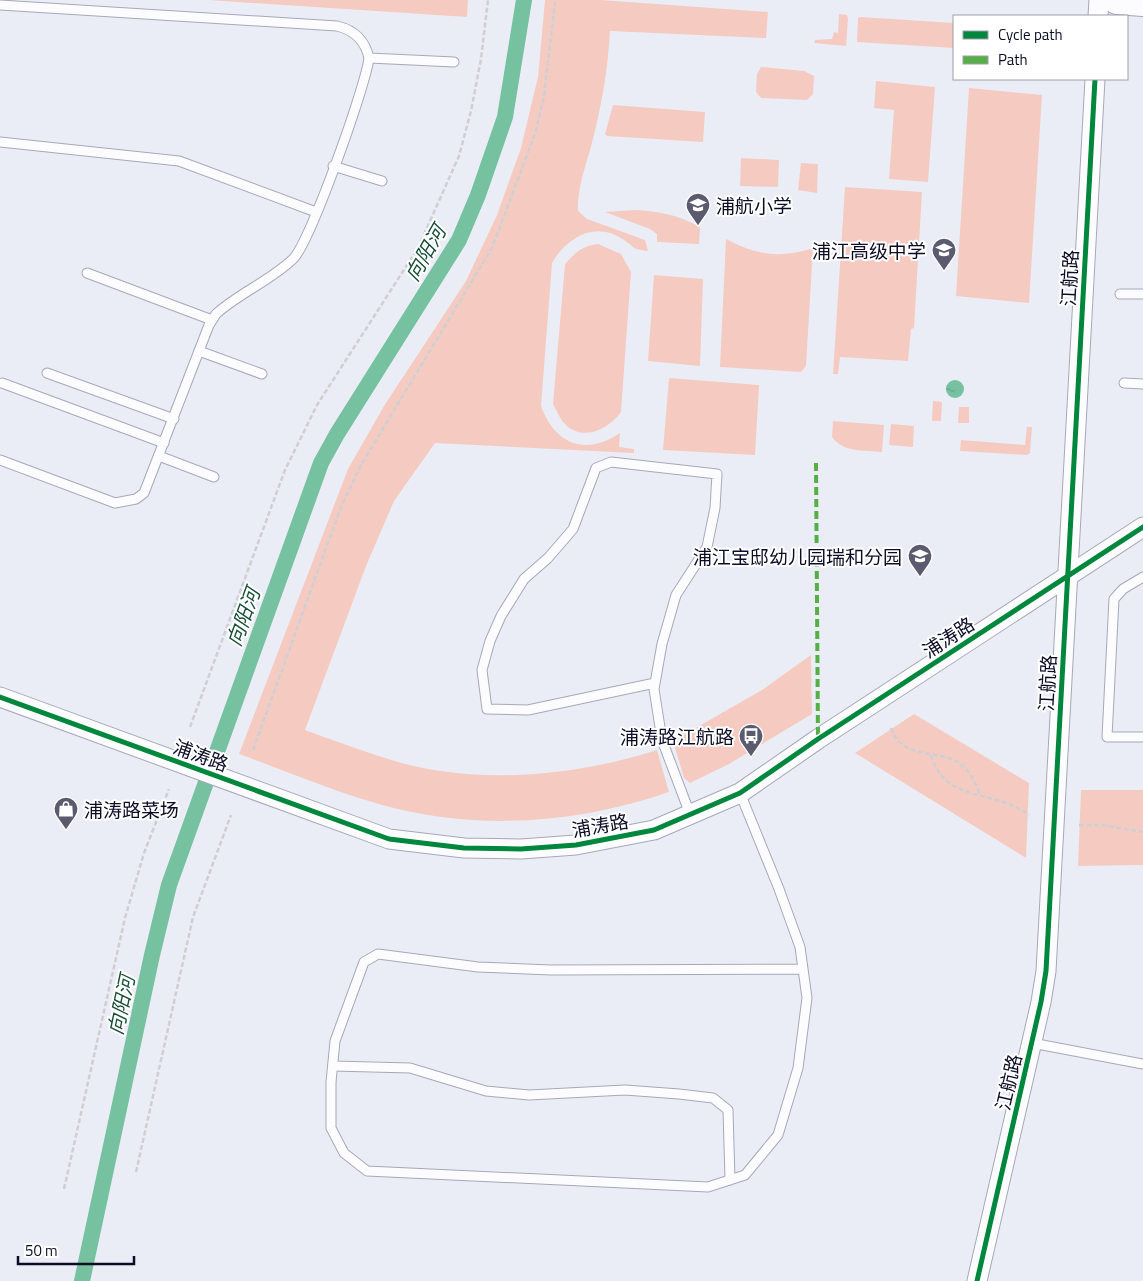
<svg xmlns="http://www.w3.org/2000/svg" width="1143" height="1281" viewBox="0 0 1143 1281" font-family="'Titillium Web','Noto Sans SC',sans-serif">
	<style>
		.green { fill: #f5cbc1 }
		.water { fill: url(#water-ripples) }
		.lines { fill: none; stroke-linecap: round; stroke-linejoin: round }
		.canal { stroke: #75c1a0; stroke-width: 16 }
		.service-casing { stroke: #a6a8b9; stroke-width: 11 }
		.minor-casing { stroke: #a6a8b9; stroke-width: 21 }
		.primary-casing { stroke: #a6a8b9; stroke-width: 30 }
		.path { stroke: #cecfd3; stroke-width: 2.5; stroke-dasharray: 5 2.5; stroke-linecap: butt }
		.service { stroke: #fcfcfe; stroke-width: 9 }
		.minor { stroke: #fcfcfe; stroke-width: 19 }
		.primary { stroke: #fcfcfe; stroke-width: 28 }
		.quiet { stroke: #54b045; stroke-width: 4; stroke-dasharray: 8 4; stroke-linecap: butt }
		.cycleway-casing { stroke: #fff; stroke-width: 8 }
		.cycleway { stroke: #00873e; stroke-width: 5 }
		.labels { text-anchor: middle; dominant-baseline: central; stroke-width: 4; stroke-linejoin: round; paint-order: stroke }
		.poi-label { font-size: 19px; fill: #0c0c27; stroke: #fff; text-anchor: end }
		.street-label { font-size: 19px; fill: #0c0c27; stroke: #fff }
		.water-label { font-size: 20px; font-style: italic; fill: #185036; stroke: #fff }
	</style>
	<defs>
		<pattern id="water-ripples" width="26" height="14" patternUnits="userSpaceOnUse" patternTransform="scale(1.25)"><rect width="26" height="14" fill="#75c1a0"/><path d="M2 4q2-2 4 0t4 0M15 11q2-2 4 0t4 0" fill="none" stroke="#64a58a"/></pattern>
	</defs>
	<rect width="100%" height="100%" fill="#ebedf6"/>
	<g class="green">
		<path d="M 208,0 L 468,0 L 467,17 Z"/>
		<path d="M 545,0 L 601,0 L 768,12 L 766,38 L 610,31 C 608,68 602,103 593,139 C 587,163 577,186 578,211 L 587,219 L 645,240 L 648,251 C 631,249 636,248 624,240 C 596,220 567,237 552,263 L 541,406 C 555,445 586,456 620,433 L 619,447 L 634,449 L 634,453 L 435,443 L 394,501 L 366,566 L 305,730 C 336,741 367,753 398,762 C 481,785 576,776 657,750 L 669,792 C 576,824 477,831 382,805 C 333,791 286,771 239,754 L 348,469 L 384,406 L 466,281 L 497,215 L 521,148 L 538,77 Z"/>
		<path d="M 839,14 L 847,15 L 848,19 L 846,46 L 814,43 L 815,40 L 832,39 L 834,32 L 838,33 Z"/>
		<path d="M 860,17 L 954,23 L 954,48 L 857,42 L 858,18 Z"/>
		<path d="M 761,67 L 804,71 L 814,76 L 813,94 L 807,100 L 761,98 L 756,92 L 757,74 Z"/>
		<path d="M 876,81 L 935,87 L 928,182 L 889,179 L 894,110 L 874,108 Z"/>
		<path d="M 969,88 L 1042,95 L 1029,303 L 956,296 Z"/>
		<path d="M 613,105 L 705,112 L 703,142 L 607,136 L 605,134 Z"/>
		<path d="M 741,158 L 779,160 L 778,187 L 740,186 Z"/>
		<path d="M 801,163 L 818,164 L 817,193 L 798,190 Z"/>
		<path d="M 845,187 L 922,192 L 914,328 L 911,329 L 908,361 L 840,357 L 838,374 L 833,374 Z"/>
		<path d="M 635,210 C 659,211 678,215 700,227 L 699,244 L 657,242 L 657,234 L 650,229 L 605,212 Z"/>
		<path d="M 726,239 C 757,255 779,259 813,248 L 806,366 L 801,372 L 720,367 Z"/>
		<path d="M 598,244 L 621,254 L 631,272 L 621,412 C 608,430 581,443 563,422 C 559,417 556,409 553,404 L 565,264 C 576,252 582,246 598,244 Z"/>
		<path d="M 654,275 L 703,279 L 700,366 L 648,361 Z"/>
		<path d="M 669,378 L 759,385 L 755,455 L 663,450 Z"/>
		<path d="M 933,401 L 942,402 L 941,421 L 932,421 Z"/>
		<path d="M 959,407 L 969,407 L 969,423 L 958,423 Z"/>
		<path d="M 833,421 L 884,425 L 882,452 C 863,450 844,453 832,437 Z"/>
		<path d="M 891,424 L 914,426 L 913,447 L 889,445 Z"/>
		<path d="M 1027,427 L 1032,427 L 1030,453 L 1027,455 L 960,451 L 961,440 L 1025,445 Z"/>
		<path d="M 811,655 L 812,714 L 729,764 L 690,783 L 684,778 L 673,741 L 762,690 Z"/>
		<path d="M 914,714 L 1029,783 L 1026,858 L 855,753 Z"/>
		<path d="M 1081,790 L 1143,790 L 1143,865 L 1078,866 Z"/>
	</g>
	<circle class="water" cx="955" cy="389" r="9"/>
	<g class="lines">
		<path class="canal" d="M 82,1281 L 152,955 L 169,885 L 321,463 L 337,434 L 459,240 L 478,195 L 505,117 L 524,0"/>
		<defs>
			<g id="service">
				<path d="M 0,5 L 337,26 C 354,30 365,40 369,58 C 366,85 310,243 293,259 C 270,281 239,293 216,314 L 209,325 L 144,493 L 136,499 L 115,503 L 0,460"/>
				<path d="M 369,58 L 454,62"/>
				<path d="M 0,142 L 179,161 L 316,212"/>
				<path d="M 333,166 L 382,181"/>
				<path d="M 87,273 L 212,320"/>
				<path d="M 1120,294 L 1143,294"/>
				<path d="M 199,351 L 262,374"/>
				<path d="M 47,373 L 174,419"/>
				<path d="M 2,383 L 164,443"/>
				<path d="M 1124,383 L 1143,384"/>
				<path d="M 159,456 L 214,477"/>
				<path d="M 1143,577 L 1123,589 L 1114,599 L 1107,737 L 1143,737"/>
				<path d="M 655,683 L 528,710 L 487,709 L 482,670 L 490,641 L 501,616 L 524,579 L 548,558 L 573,529 L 596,468 L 611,462 L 717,474 L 715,508 L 707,547 L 676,595 L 662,644 L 654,689 L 662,740 L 690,814"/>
				<path d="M 740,793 L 779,889 L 800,947 L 807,998 L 798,1068 L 778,1135 L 745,1175 L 708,1187 L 367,1171 L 344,1153 L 331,1128 L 331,1082 L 335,1041 L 364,962 L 378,954 L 478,967 L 551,970 L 803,969"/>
				<path d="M 1032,1043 L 1143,1064"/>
				<path d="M 333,1066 L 410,1068 L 486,1091 L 529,1095 L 625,1090 L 679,1094 L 713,1098 L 728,1110 L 730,1180"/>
			</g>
			<g id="minor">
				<path d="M 1098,16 L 1099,0"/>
				<path d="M 0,697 L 389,839 L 464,848 L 521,849 L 576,845 L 654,830 L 740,793 L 818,739 L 1143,527"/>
				<path d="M 977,1281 L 1041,1002 L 1046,971 L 1095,79"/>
			</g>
			<path id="primary" d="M 1117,0 L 1143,2"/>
		</defs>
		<use href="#service" class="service-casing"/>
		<use href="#minor" class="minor-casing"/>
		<use href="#primary" class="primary-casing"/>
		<g class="path">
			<path d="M 190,727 L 285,470 L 317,405 L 418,248 L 459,156 L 471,111 L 481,59 L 488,0"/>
			<path d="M 891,728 C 902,761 938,748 961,764 C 971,772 975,783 980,794"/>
			<path d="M 253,750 L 341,507 L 361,465 L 492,248 L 535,134 L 544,97 L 555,2"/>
			<path d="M 931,755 C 945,804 993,788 1029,815"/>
			<path d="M 1079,825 L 1101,825 L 1143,832"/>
			<path d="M 136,1172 L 193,917 L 231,815"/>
			<path d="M 64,1189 L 125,918 L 144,853 L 169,789"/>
		</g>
		<use href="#service" class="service"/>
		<use href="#minor" class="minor"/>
		<use href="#primary" class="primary"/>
		<path class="quiet" d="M 816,463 L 818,739"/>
		<defs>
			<g id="cycleway">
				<path d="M 0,697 L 389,839 L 464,848 L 521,849 L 576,845 L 654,830 L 740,793 L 818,739 L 1143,527"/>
				<path d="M 977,1281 L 1041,1002 L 1046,971 L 1095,79"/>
			</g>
		</defs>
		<use href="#cycleway" class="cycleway-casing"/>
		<use href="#cycleway" class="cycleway"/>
	</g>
	<defs>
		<symbol id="school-pin" viewBox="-11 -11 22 30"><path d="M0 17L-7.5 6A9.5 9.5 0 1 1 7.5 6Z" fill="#5a5b6f" stroke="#fff"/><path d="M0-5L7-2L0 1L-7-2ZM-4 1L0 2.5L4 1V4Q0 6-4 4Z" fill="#fff"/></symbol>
		<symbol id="bus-pin" viewBox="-11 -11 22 30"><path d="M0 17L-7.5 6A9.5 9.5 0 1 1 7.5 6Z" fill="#5a5b6f" stroke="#fff"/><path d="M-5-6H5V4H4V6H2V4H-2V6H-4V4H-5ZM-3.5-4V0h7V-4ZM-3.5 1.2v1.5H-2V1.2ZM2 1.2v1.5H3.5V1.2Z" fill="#fff"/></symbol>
		<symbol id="shop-pin" viewBox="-11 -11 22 30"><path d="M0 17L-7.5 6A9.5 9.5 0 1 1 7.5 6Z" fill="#5a5b6f" stroke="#fff"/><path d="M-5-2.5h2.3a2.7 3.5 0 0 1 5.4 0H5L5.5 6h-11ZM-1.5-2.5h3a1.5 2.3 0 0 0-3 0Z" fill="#fff"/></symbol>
	</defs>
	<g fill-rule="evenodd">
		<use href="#school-pin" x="684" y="191" width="28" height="38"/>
		<use href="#school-pin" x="930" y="236" width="28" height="38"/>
		<use href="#school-pin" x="906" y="542" width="28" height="38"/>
		<use href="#bus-pin" x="737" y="722" width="28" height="38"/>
		<use href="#shop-pin" x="52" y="795" width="28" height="38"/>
	</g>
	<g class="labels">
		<g class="poi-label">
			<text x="716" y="205" text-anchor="start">浦航小学</text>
			<text x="926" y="250">浦江高级中学</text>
			<text x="902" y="556">浦江宝邸幼儿园瑞和分园</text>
			<text x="734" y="736">浦涛路江航路</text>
			<text x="84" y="809" text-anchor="start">浦涛路菜场</text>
		</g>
		<g class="street-label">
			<text transform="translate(1069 278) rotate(-87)">江航路</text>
			<text transform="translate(948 637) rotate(-33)">浦涛路</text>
			<text transform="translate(1047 683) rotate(-87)">江航路</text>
			<text transform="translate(201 755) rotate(20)">浦涛路</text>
			<text transform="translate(600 825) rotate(-10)">浦涛路</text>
			<text transform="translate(1008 1082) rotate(-77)">江航路</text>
		</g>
		<g class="water-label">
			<text transform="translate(425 253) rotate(-60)">向阳河</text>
			<text transform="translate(243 617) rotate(-70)">向阳河</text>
			<text transform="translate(121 1005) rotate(-78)">向阳河</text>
		</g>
	</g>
	<rect x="953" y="15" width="175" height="65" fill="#ffffff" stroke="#9e9ea9"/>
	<rect x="963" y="31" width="25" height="8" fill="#00873e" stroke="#9e9ea9"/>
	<text x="998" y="40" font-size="15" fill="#0c0c27">Cycle path</text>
	<rect x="963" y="56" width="25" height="8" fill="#54b045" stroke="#9e9ea9"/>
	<text x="998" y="65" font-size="15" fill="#0c0c27">Path</text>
	<path d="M18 1256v8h116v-8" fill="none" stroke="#0c0c27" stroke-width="2.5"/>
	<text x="25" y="1256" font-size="15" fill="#0c0c27" stroke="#ffffff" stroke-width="4" paint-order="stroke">50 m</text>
</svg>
